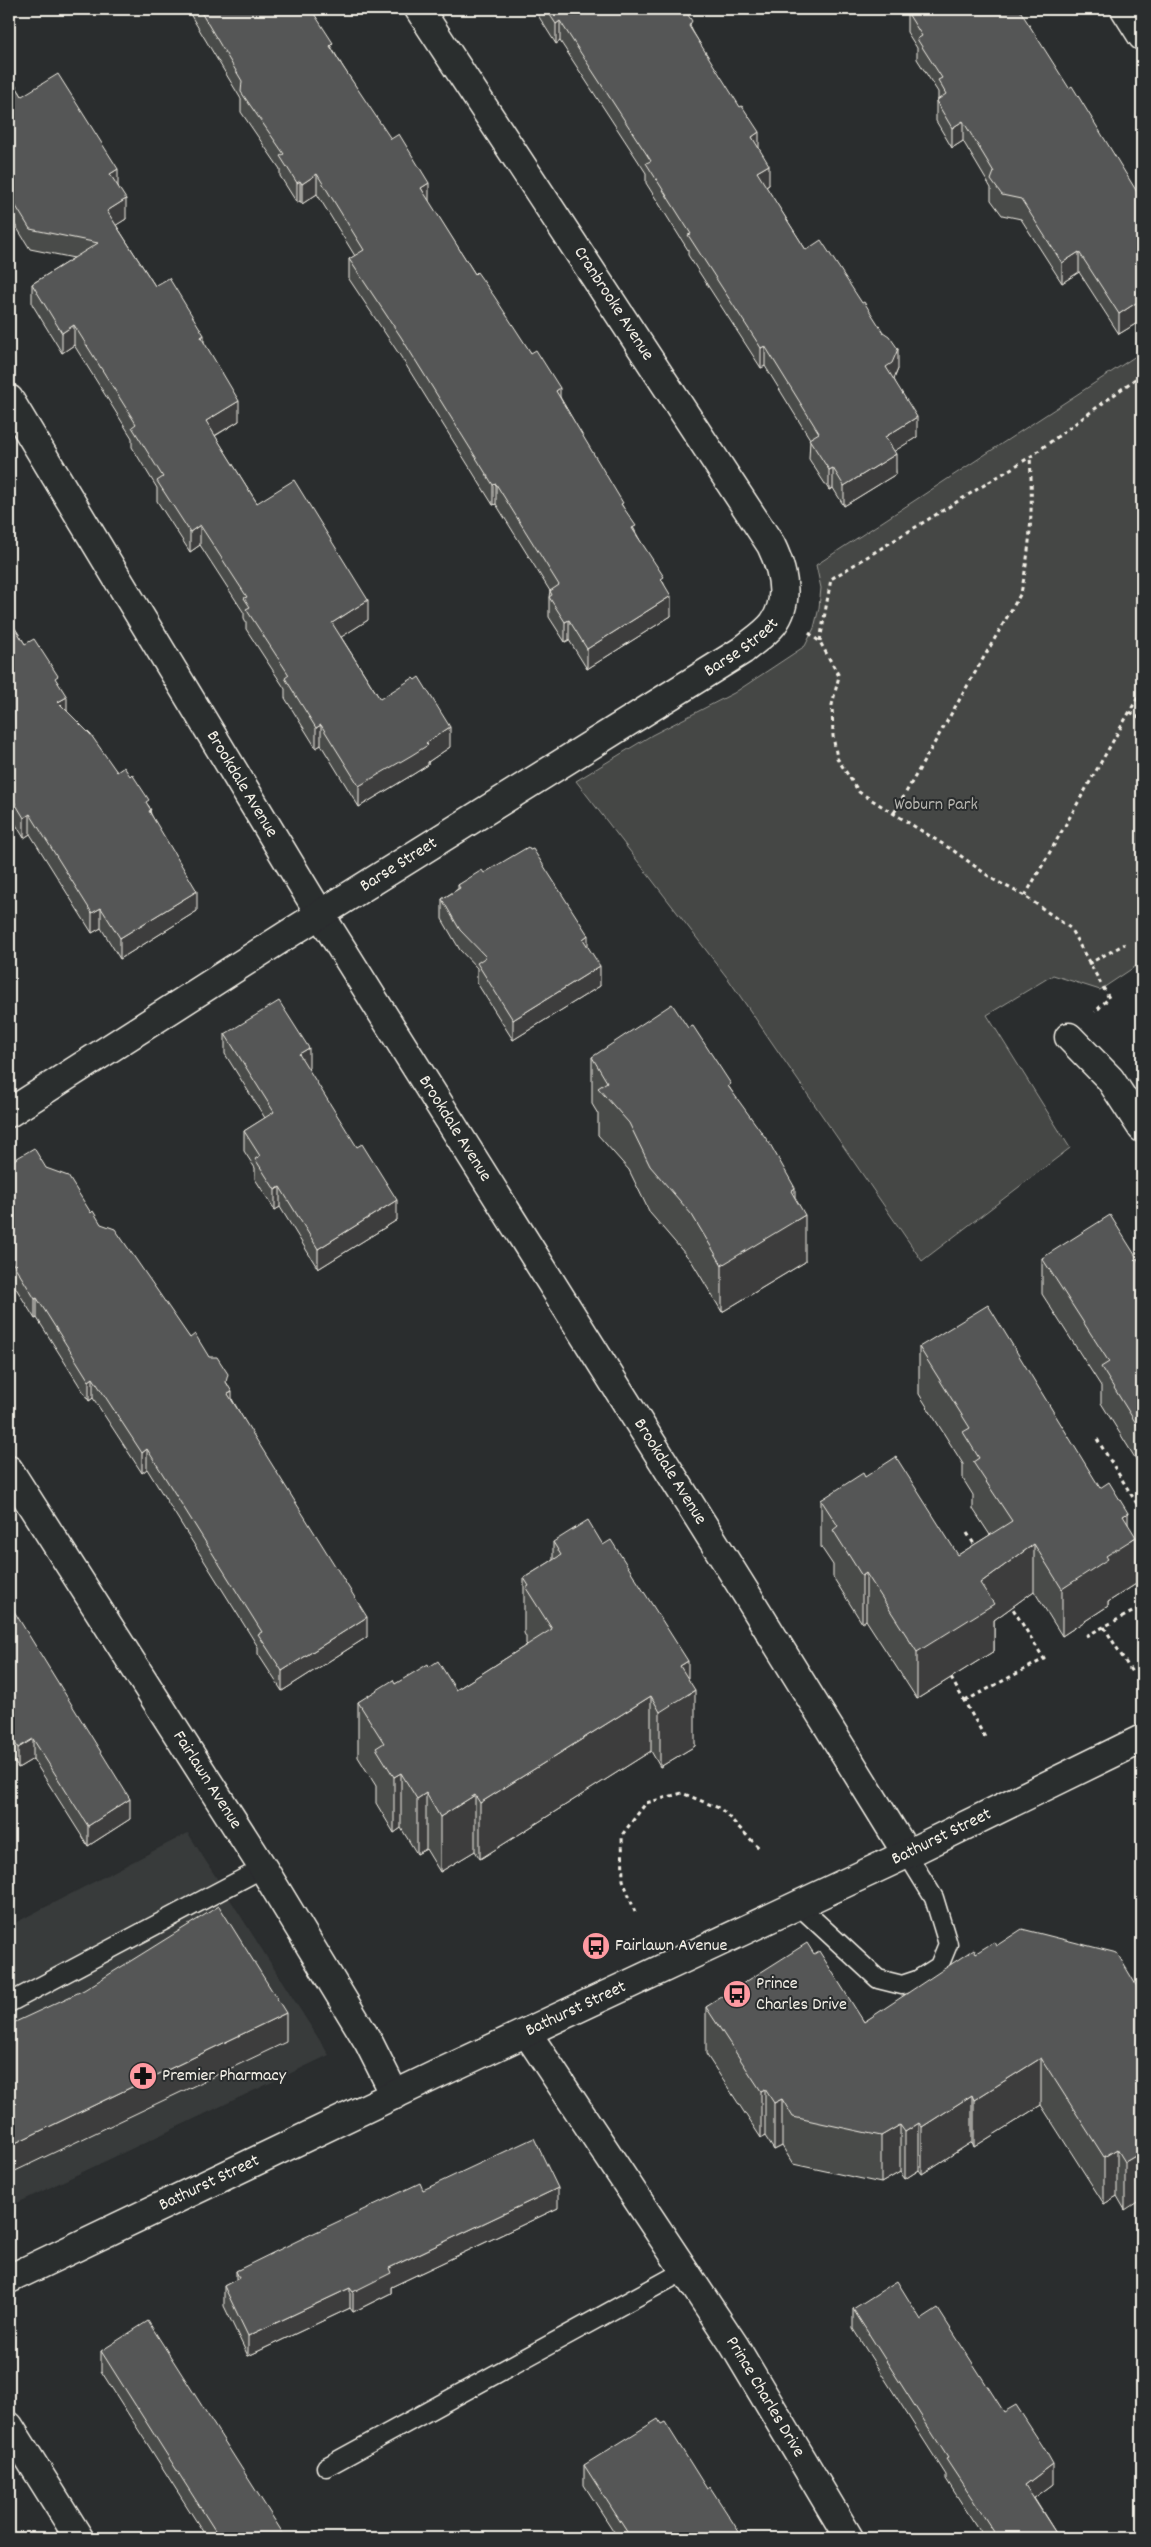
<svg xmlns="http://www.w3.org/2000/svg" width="1151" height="2547" viewBox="0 0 1151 2547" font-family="Dekko,sans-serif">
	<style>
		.built { fill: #373a3a }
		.green { fill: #444645; stroke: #9c9c96 }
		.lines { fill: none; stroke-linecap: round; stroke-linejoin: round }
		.service-casing { stroke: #f4f1e8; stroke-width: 21 }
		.minor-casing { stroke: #f4f1e8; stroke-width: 31 }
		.secondary-casing { stroke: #f4f1e8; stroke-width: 31 }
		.path { stroke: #f4f1e8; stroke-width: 3; stroke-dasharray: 4 4; stroke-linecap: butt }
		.service { stroke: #2a2d2e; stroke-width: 18 }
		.minor { stroke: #2a2d2e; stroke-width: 28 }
		.secondary { stroke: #2a2d2e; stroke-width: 28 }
		.wall { fill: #494b4a; stroke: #f4f1e8 }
		.shaded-wall { fill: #3c3d3c; stroke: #f4f1e8 }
		.building { fill: #555756; stroke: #f4f1e8 }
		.labels { text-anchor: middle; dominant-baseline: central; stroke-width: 4; stroke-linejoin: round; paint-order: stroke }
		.street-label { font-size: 18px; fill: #f4f1e8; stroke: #2a2d2e }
		.park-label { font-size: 18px; fill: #b6b5af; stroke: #2a2d2e }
		.poi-label { font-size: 18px; fill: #f4f1e8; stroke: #2a2d2e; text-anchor: start }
	</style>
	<rect width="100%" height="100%" fill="#2a2d2e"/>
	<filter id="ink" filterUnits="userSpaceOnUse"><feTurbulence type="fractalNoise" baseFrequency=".02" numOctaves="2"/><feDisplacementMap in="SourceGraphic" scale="10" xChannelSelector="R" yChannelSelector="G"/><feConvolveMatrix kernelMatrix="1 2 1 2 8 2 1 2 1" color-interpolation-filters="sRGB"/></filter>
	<g filter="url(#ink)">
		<path class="built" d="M 188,1833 L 329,2055 L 9,2207 L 9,1926 Z"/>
		<path class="green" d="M 1142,352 L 1142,962 L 1100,990 L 1053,975 L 987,1015 L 1070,1148 L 922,1261 L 729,980 L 576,781 L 652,735 L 734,693 L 805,646 L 814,628 L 819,608 L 821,588 L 816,565 Z"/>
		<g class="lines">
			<defs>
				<g id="service">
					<path d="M 798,1905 L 878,1979 L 902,1985 L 917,1980 L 939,1966 L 948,1944 L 934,1898 L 907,1854"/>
					<path d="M 9,2003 L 263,1868"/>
					<path d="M 326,2467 L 684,2271"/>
				</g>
				<g id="minor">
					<path d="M 1125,9 L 1142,36"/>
					<path id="s1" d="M 9,399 L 320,914 L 747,1595 L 907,1854"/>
					<path d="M 1069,1037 L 1110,1079 L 1142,1128"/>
					<path id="s2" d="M 9,1113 L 290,933 L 743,650 C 752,642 765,634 773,624 C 791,600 783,570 771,545 L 419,9"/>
					<path id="s3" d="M 9,1470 L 263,1868 L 369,2043 L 395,2095"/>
					<path id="s4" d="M 527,2033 L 734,2345 L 849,2538"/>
					<path d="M 9,2426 L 79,2538"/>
				</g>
				<g id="secondary">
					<path id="s5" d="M 9,2279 L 446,2070 L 907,1854 L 1142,1739"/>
				</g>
			</defs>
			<use href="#service" class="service-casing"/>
			<use href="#minor" class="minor-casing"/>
			<use href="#secondary" class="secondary-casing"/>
			<g class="path">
				<path d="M 809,633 L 820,642 L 839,676 L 832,705 L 833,736 L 837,758 L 859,792 L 954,851 L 994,880 L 1025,896 L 1070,928 L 1109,998 L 1095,1012"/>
				<path d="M 820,641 L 831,579 L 1030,457 L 1142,374"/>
				<path d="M 1130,712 L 1142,719"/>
				<path d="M 894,813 L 1021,593 C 1031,545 1033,505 1030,457"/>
				<path d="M 1025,896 L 1142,690"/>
				<path d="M 1088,964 L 1125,944"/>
				<path d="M 1097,1439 L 1142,1512"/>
				<path d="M 967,1533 L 976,1547"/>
				<path d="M 1104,1627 L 1133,1674"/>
				<path d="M 1086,1636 L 1142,1607"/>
				<path d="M 951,1678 L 986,1739"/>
				<path d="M 965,1701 L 1044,1659 L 1010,1604"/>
				<path d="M 635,1912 L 623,1880 L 622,1835 L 646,1803 L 682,1793 L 721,1809 L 761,1850"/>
			</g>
			<use href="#service" class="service"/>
			<use href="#minor" class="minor"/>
			<use href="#secondary" class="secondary"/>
		</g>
		<g class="wall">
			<path d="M 187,9 L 311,9 L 333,50 L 343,67 L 475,274 L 531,353 L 560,397 L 623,507 L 636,533 L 664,584 L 671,616 L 587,669 L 569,640 L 565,642 L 549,617 L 549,597 L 550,591 L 496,504 L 493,505 L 401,357 L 349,279 L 349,259 L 355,256 L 317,194 L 302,204 L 300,201 L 297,203 L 280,176 L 280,169 L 241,112 L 241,99 Z"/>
			<path d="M 534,9 L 684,9 L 692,30 L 759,148 L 769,185 L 766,187 L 806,250 L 898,369 L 894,379 L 917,437 L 894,451 L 896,474 L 844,506 L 833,488 L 829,490 L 809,459 L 810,439 L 765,366 L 761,368 L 688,255 L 688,250 L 646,183 L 646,173 L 560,41 L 556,44 Z"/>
			<path d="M 907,12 L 1069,88 L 1142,200 L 1142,320 L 1119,334 L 1079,272 L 1062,283 L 1021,219 L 1002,215 L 991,200 L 991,188 L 963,141 L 952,148 L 936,121 L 936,101 L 938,100 L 938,92 L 917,59 L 917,48 L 907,32 Z"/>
			<path d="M 9,75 L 22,96 L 118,186 L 126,219 L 116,225 L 155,286 L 204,343 L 239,421 L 215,436 L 257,503 L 368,620 L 341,637 L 380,699 L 450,747 L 428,762 L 428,765 L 412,775 L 359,807 L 321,745 L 316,748 L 285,698 L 285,689 L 246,629 L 246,622 L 244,618 L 244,613 L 200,545 L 190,552 L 157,501 L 157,488 L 132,447 L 132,438 L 74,345 L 62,353 L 32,304 L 32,284 L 74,258 L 30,249 L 9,215 Z"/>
			<path d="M 9,619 L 25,644 L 58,683 L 67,711 L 117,772 L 149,806 L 151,814 L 197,911 L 120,959 L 101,928 L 92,933 L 30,834 L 24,838 L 9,813 Z"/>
			<path d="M 484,873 L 588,947 L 600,986 L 513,1040 L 477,983 L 477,968 L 460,950 L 442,919 L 442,899 L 458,889 L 458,885 Z"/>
			<path d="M 688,1028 L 731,1090 L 795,1199 L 805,1262 L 722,1312 L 692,1262 L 650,1213 L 629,1170 L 598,1135 L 598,1114 L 592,1104 L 592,1057 Z"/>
			<path d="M 225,1034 L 309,1068 L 308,1069 L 397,1220 L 318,1269 L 280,1207 L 275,1210 L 255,1179 L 255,1168 L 244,1151 L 244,1131 L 265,1118 L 225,1054 Z"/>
			<path d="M 9,1163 L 46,1168 L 101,1224 L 190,1338 L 209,1357 L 228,1385 L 232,1399 L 367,1637 L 282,1691 L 258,1654 L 258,1647 L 147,1469 L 142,1473 L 93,1398 L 89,1401 L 37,1318 L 35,1319 L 9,1277 Z"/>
			<path d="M 1042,1258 L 1142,1266 L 1142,1469 L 1101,1403 L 1101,1386 L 1042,1294 Z"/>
			<path d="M 919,1347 L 1100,1488 L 1128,1524 L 1136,1584 L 1108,1602 L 1108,1606 L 1062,1636 L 1034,1591 L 994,1620 L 994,1651 L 917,1699 L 866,1620 L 862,1623 L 833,1577 L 833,1565 L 821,1547 L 821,1500 L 865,1477 L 958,1555 L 990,1535 L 973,1509 L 973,1495 L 963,1479 L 963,1464 L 919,1394 Z"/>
			<path d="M 553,1542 L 688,1679 L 695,1746 L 660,1767 L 651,1751 L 480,1859 L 475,1851 L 440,1872 L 426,1849 L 417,1854 L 401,1828 L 394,1833 L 376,1803 L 376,1786 L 358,1757 L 358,1702 L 395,1684 L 429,1667 L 456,1690 L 527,1645 L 526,1644 L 526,1637 L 524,1633 L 524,1578 L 553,1560 Z"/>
			<path d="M 9,1603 L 130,1819 L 88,1846 L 33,1759 L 18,1768 L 9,1752 Z"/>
			<path d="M 996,1946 L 1142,1995 L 1125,2210 L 1117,2196 L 1104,2204 L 1041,2105 L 974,2147 L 972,2142 L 922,2174 L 919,2170 L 905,2179 L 900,2172 L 881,2183 L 793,2164 L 782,2146 L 774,2150 L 765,2136 L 761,2138 L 706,2054 L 706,2007 L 814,1954 L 864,2022 L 976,1953 Z"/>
			<path d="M 423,2190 L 558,2208 L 391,2287 L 391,2293 L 353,2312 L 350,2308 L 248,2356 L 224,2306 L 224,2286 L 236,2280 L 236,2271 Z"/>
			<path d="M 853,2309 L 921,2320 L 1004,2412 L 1053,2484 L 1034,2498 L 1059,2538 L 984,2538 L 946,2479 L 946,2475 L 853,2329 Z"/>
			<path d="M 101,2351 L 286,2538 L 207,2538 L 101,2371 Z"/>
			<path d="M 584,2465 L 707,2489 L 743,2538 L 618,2538 L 584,2485 Z"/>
		</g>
		<g class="shaded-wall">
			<path d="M 560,21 L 560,41 L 556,44 L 556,24 Z"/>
			<path d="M 963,121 L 963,141 L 952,148 L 952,128 Z"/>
			<path d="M 759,132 L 759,152 L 752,137 Z"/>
			<path d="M 769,165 L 769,185 L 757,192 L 757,172 Z"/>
			<path d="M 118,169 L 118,189 L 110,174 Z"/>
			<path d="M 317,174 L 317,194 L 302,204 L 302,184 Z"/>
			<path d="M 300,181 L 300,201 L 297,203 L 297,183 Z"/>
			<path d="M 429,183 L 429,203 L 421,188 Z"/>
			<path d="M 126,199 L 126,219 L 107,231 L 107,211 Z"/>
			<path d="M 1079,252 L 1079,272 L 1062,283 L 1062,263 Z"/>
			<path d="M 1142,299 L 1142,320 L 1119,334 L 1119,314 Z"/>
			<path d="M 74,325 L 74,345 L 62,353 L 62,333 Z"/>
			<path d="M 204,335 L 204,355 L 201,337 Z"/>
			<path d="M 765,346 L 765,366 L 761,368 L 761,348 Z"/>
			<path d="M 898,349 L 898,369 L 892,383 L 886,367 Z"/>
			<path d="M 560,388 L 560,409 L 556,391 Z"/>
			<path d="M 239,401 L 239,421 L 206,441 L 206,421 Z"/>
			<path d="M 917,417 L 917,437 L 885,457 L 885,437 Z"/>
			<path d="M 896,454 L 896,474 L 844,506 L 844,486 Z"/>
			<path d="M 833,468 L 833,488 L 829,490 L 829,470 Z"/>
			<path d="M 496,484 L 496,504 L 493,505 L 493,485 Z"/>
			<path d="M 200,525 L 200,545 L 190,552 L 190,532 Z"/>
			<path d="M 671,596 L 671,616 L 587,669 L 587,649 Z"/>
			<path d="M 368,600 L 368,620 L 332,643 L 332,623 Z"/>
			<path d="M 569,620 L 569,640 L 565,642 L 565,622 Z"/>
			<path d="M 67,697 L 67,717 L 58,702 Z"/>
			<path d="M 321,725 L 321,745 L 316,748 L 316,728 Z"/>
			<path d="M 450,727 L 450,747 L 428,762 L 428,765 L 412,775 L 359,807 L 359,786 Z"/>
			<path d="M 30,814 L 30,834 L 24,838 L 24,818 Z"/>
			<path d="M 197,891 L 197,911 L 120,959 L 120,938 Z"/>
			<path d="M 101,908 L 101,928 L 92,933 L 92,913 Z"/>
			<path d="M 588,935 L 588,955 L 583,939 Z"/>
			<path d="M 600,966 L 600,986 L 513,1040 L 513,1020 Z"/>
			<path d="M 309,1048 L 309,1068 L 299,1074 L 299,1054 Z"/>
			<path d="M 280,1187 L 280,1207 L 275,1210 L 275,1190 Z"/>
			<path d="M 795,1188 L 795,1221 L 805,1215 L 805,1262 L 722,1312 L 722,1265 L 791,1191 Z"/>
			<path d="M 397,1200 L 397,1220 L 318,1269 L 318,1249 Z"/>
			<path d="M 37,1298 L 37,1318 L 35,1319 L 35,1299 Z"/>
			<path d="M 93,1378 L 93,1398 L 89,1401 L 89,1381 Z"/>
			<path d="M 232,1392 L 232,1412 L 228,1394 Z"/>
			<path d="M 147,1449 L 147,1469 L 142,1473 L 142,1453 Z"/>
			<path d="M 1128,1513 L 1128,1542 L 1136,1537 L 1136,1584 L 1108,1602 L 1108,1606 L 1062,1636 L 1062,1589 L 1106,1556 L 1123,1516 Z"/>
			<path d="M 1034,1544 L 1034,1591 L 994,1620 L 994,1651 L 917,1699 L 917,1652 L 980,1583 Z"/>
			<path d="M 866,1573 L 866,1620 L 862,1623 L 862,1576 Z"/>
			<path d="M 367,1617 L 367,1637 L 282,1691 L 282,1671 Z"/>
			<path d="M 688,1661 L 688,1695 L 695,1690 L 695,1746 L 660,1767 L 660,1712 L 680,1666 Z"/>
			<path d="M 651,1696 L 651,1751 L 480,1859 L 480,1803 Z"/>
			<path d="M 33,1739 L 33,1759 L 18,1768 L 18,1748 Z"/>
			<path d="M 401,1773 L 401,1828 L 394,1833 L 394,1777 Z"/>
			<path d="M 426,1793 L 426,1849 L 417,1854 L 417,1799 Z"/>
			<path d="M 475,1795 L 475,1851 L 440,1872 L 440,1817 Z"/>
			<path d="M 130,1799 L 130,1819 L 88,1846 L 88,1826 Z"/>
			<path d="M 286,2013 L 286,2042 L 9,2174 L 9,2146 Z"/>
			<path d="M 1041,2058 L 1041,2105 L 974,2147 L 974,2100 Z"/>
			<path d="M 765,2089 L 765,2136 L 761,2138 L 761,2091 Z"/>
			<path d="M 972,2095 L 972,2142 L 922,2174 L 922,2127 Z"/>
			<path d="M 782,2099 L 782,2146 L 774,2150 L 774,2103 Z"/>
			<path d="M 919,2123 L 919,2170 L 905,2179 L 905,2132 Z"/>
			<path d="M 900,2125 L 900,2172 L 881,2183 L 881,2136 Z"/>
			<path d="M 1117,2149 L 1117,2196 L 1104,2204 L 1104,2157 Z"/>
			<path d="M 1142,2152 L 1142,2199 L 1125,2210 L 1125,2162 Z"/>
			<path d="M 558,2188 L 558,2208 L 391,2287 L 391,2293 L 353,2312 L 353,2292 L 389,2268 Z"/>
			<path d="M 350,2288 L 350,2308 L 248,2356 L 248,2336 Z"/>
			<path d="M 1053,2464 L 1053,2484 L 1025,2505 L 1025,2485 Z"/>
		</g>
		<g class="building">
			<path d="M 199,9 L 311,9 L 333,43 L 330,46 L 343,67 L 391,139 L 399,134 L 429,183 L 421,188 L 475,274 L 477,272 L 494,296 L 531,353 L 536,350 L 560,388 L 556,391 L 623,503 L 621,504 L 636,526 L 632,528 L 664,577 L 661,579 L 671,596 L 587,649 L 569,620 L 565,622 L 549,597 L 552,595 L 550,591 L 559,585 L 496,484 L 493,485 L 401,337 L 349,259 L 364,250 L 317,174 L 302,184 L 300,181 L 297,183 L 280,156 L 284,154 L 241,92 L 242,81 Z"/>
			<path d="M 546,9 L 684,9 L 692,21 L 689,26 L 740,107 L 742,106 L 759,132 L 752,137 L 769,165 L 757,172 L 806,250 L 821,240 L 862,303 L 864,302 L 883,332 L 889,336 L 898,349 L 892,363 L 886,367 L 917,417 L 885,437 L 896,454 L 844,486 L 833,468 L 829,470 L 809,439 L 819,433 L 765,346 L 761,348 L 688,235 L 691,234 L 646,163 L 651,161 L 560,21 L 556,24 Z"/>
			<path d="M 912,9 L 1019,9 L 1069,88 L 1072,86 L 1142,200 L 1142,299 L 1119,314 L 1079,252 L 1062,263 L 1021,199 L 1002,195 L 991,180 L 994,172 L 963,121 L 952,128 L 936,101 L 946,94 L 938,80 L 942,78 L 917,39 L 922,36 L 907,12 Z"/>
			<path d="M 58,74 L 118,169 L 110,174 L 126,199 L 107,211 L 155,286 L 169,278 L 204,335 L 201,337 L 239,401 L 206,421 L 257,503 L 294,480 L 368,600 L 332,623 L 380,699 L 413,678 L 415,680 L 419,677 L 450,727 L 426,743 L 428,745 L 412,755 L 359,786 L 321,725 L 316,728 L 285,678 L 289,675 L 246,609 L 250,607 L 244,598 L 247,597 L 200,525 L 190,532 L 157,481 L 163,477 L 132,427 L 136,424 L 74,325 L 62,333 L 32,284 L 98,243 L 30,229 L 9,195 L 9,75 L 22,96 Z"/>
			<path d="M 9,619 L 25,644 L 34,639 L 58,676 L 55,678 L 67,697 L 58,702 L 91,735 L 117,772 L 124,767 L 130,776 L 132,774 L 149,800 L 146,802 L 151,810 L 149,811 L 197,891 L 120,938 L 101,908 L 92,913 L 30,814 L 24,818 L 9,793 Z"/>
			<path d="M 528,847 L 530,850 L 533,849 L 588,935 L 583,939 L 600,966 L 513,1020 L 477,963 L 486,957 L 460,930 L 442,899 L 460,888 L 458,885 L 482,870 L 484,873 Z"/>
			<path d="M 279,1001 L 309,1048 L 299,1054 L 357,1147 L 362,1144 L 397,1200 L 318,1249 L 280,1187 L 275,1190 L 255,1159 L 260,1156 L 244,1131 L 274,1112 L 225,1034 Z"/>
			<path d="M 672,1004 L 688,1028 L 693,1026 L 731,1084 L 728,1086 L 770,1144 L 795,1188 L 791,1191 L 805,1215 L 722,1265 L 692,1215 L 650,1166 L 629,1123 L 598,1088 L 607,1082 L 592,1057 Z"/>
			<path d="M 34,1148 L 46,1168 L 68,1176 L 91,1213 L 93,1211 L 101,1224 L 115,1229 L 190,1338 L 195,1334 L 209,1357 L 217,1357 L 228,1374 L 226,1382 L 232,1392 L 228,1394 L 367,1617 L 282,1671 L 258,1634 L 262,1632 L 147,1449 L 142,1453 L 93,1378 L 89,1381 L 37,1298 L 35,1299 L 9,1257 L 9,1163 Z"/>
			<path d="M 1110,1215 L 1142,1266 L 1142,1433 L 1101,1367 L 1109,1362 L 1042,1258 Z"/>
			<path d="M 988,1305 L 1100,1488 L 1109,1482 L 1128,1513 L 1123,1516 L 1136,1537 L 1106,1556 L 1108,1559 L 1062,1589 L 1034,1544 L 980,1583 L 994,1604 L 917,1652 L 866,1573 L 862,1576 L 833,1530 L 838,1526 L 821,1500 L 863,1473 L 865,1477 L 896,1457 L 958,1555 L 1012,1521 L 973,1462 L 979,1458 L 963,1432 L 970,1428 L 919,1347 Z"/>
			<path d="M 588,1520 L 603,1545 L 611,1540 L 688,1661 L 680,1666 L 695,1690 L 660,1712 L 651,1696 L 480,1803 L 475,1795 L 440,1817 L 426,1793 L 417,1799 L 401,1773 L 394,1777 L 376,1748 L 384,1743 L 358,1702 L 393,1680 L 395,1684 L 428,1664 L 429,1667 L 438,1661 L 456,1690 L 552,1629 L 526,1588 L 529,1586 L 524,1578 L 561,1555 L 553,1542 Z"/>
			<path d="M 9,1603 L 130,1799 L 88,1826 L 33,1739 L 18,1748 L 9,1732 Z"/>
			<path d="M 219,1906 L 286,2013 L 9,2146 L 9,2031 L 14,2029 L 11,2024 L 84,1990 Z"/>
			<path d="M 1022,1929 L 1117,1953 L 1142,1995 L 1142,2152 L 1125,2162 L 1117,2149 L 1104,2157 L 1041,2058 L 974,2100 L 972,2095 L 922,2127 L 919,2123 L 905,2132 L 900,2125 L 881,2136 L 793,2117 L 782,2099 L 774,2103 L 765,2089 L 761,2091 L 706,2007 L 807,1943 L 814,1954 L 819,1951 L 864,2022 L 974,1949 L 976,1953 L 994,1942 L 996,1946 Z"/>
			<path d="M 534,2138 L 558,2188 L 389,2268 L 391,2273 L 353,2292 L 350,2288 L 248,2336 L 224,2286 L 239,2278 L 236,2271 L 299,2240 L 420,2183 L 423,2190 Z"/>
			<path d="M 897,2281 L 921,2320 L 938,2309 L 1004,2412 L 1016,2405 L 1044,2448 L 1053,2464 L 1025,2485 L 1059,2538 L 998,2538 L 946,2459 L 948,2458 L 853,2309 Z"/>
			<path d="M 148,2321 L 286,2538 L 215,2538 L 213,2534 L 216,2532 L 101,2351 Z"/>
			<path d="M 658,2419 L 661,2424 L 665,2422 L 707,2489 L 710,2487 L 743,2538 L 631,2538 L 584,2465 Z"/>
		</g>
	</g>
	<defs>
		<symbol id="bus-disc" viewBox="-11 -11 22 22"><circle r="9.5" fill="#ff9aa2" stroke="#2a2d2e"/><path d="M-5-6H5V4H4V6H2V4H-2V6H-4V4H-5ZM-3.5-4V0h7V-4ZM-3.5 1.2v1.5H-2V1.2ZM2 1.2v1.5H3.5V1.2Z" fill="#111"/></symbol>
		<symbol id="pharmacy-disc" viewBox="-11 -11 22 22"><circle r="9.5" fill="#ff9aa2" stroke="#2a2d2e"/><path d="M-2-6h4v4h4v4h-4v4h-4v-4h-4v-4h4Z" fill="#111"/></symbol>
	</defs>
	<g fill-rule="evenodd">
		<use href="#bus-disc" x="580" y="1930" width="32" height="32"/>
		<use href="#bus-disc" x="721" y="1978" width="32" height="32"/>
		<use href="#pharmacy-disc" x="127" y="2060" width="32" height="32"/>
	</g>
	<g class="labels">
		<g class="street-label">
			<text transform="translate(613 304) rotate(57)">Cranbrooke Avenue</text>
			<text stroke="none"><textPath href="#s2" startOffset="868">Barse Street</textPath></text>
			<text stroke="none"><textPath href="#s1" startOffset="450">Brookdale Avenue</textPath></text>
			<text stroke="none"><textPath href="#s2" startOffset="462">Barse Street</textPath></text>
			<text stroke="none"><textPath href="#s1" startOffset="855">Brookdale Avenue</textPath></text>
			<text stroke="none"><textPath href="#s1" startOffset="1260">Brookdale Avenue</textPath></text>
			<text stroke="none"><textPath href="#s3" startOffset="368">Fairlawn Avenue</textPath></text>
			<text stroke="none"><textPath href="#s5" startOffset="1032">Bathurst Street</textPath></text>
			<text stroke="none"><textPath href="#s5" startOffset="628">Bathurst Street</textPath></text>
			<text stroke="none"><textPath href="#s5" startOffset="222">Bathurst Street</textPath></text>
			<text stroke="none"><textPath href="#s4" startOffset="435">Prince Charles Drive</textPath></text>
		</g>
		<g class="park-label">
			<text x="936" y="805">Woburn Park</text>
		</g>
		<g class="poi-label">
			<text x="615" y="1946">Fairlawn Avenue</text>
			<text x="756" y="1984">Prince<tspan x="756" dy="21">Charles Drive</tspan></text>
			<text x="162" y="2076">Premier Pharmacy</text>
		</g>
	</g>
	<rect width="1151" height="2547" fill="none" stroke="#2a2d2e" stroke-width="30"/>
	<rect x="15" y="15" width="1121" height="2517" fill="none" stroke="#f4f1e8" stroke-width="2" filter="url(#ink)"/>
</svg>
